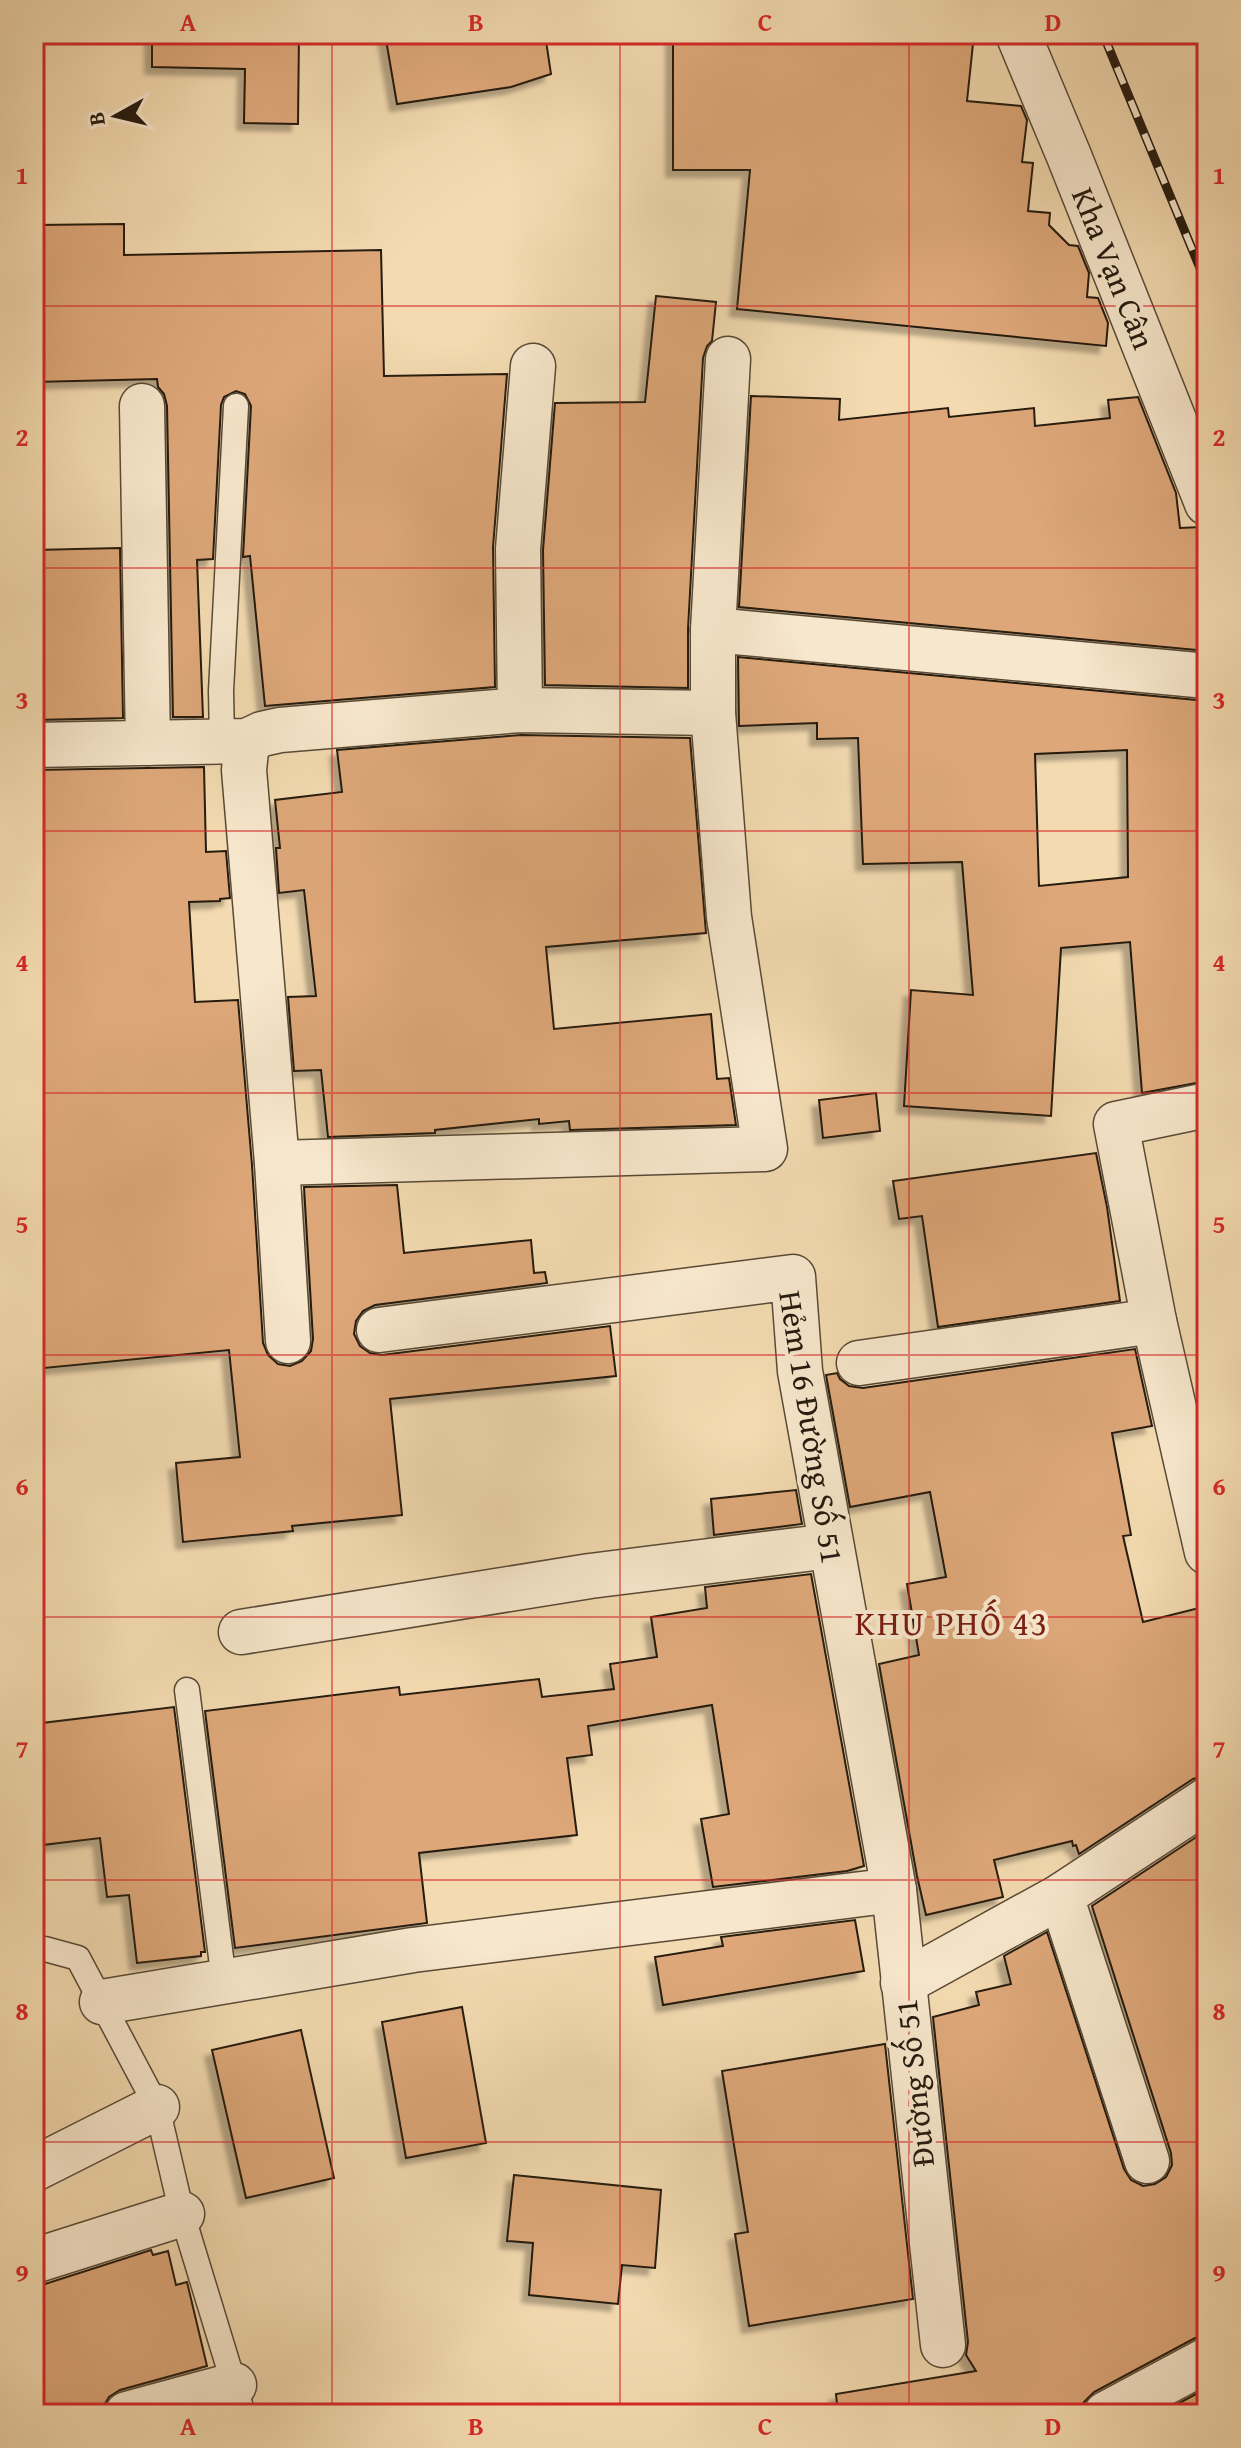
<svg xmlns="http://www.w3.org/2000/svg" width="1241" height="2448" viewBox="0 0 1241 2448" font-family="'Gentium Book Plus',serif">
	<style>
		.building { fill: #dda779; stroke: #251a0f; stroke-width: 2; fill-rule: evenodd; filter: url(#shadow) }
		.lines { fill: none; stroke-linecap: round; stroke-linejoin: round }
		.lane-casing { stroke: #584a37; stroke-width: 27 }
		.street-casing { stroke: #584a37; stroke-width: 47 }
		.lane { stroke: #f7e7cc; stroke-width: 24 }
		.street { stroke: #f7e7cc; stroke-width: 44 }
		.rail-casing { stroke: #251a0f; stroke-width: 9 }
		.rail { stroke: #f7e7cc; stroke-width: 6; stroke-dasharray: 18; stroke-linecap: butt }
		.grid { fill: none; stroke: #d62828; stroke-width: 2; stroke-opacity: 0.55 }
		.labels { text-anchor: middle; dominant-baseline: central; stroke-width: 8; stroke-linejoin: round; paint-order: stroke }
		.street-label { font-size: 32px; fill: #251a0f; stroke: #f7e7cc }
		.neighbourhood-label { font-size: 34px; letter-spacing: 2px; fill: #7a1f14; stroke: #f7e7cc }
		.neatline { fill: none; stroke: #d62828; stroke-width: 3 }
		.grid-label { font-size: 26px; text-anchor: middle; font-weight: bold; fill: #d62828 }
	</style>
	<defs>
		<filter id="shadow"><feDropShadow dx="-7" dy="7" stdDeviation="2" flood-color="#0004"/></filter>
	</defs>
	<rect width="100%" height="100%" fill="#f3dab0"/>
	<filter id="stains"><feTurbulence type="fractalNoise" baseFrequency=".0025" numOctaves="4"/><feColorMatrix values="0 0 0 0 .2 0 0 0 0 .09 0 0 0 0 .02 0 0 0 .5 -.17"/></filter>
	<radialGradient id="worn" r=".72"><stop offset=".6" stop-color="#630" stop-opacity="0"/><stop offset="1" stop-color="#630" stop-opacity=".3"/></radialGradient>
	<g class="building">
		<path d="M 152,34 L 299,34 L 298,124 L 244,123 L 245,69 L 152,67 Z"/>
		<path d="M 385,34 L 545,34 L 551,74 L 511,87 L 397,104 Z"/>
		<path d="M 673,34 L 974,34 L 967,101 L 1021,106 L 1027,120 L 1022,162 L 1033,163 L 1028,211 L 1050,213 L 1049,225 L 1069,245 L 1078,246 L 1089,273 L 1087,297 L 1098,298 L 1108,323 L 1106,346 L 737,309 L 750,170 L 673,170 Z"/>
		<path d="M 124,224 L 124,255 L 381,250 L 384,376 L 507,374 L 493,547 L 495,687 L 265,706 L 250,556 L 243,557 L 251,406 L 245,394 L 236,391 L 224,397 L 221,405 L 213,559 L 197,560 L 203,717 L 173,717 L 167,406 L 164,394 L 158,387 L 157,379 L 34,382 L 35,225 Z"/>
		<path d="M 656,296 L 716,302 L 712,341 L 707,346 L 703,358 L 688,629 L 688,688 L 545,685 L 543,550 L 555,403 L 645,402 Z"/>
		<path d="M 751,396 L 840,399 L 839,420 L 948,408 L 949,417 L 1034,408 L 1035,426 L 1110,418 L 1108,400 L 1138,397 L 1176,493 L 1180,528 L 1201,527 L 1207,577 L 1207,651 L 739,607 Z"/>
		<path d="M 120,548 L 123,718 L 34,720 L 34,550 Z"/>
		<path d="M 738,657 L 1207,701 L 1207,1081 L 1142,1093 L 1130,942 L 1061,948 L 1051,1116 L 904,1106 L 911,990 L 973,995 L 962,862 L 863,864 L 858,738 L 817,739 L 817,723 L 739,726 ZM 1127,750 L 1128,877 L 1039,886 L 1035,754 Z"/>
		<path d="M 521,735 L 690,738 L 706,933 L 546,947 L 554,1029 L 711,1014 L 717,1079 L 729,1078 L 736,1125 L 570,1130 L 569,1121 L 539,1124 L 539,1119 L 435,1130 L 435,1133 L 328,1137 L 321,1070 L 294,1071 L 288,997 L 316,996 L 304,890 L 279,893 L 276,848 L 280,848 L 275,800 L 342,792 L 337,750 Z"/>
		<path d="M 204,767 L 206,852 L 226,851 L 230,898 L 220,899 L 220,901 L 189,902 L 195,1002 L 238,1000 L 252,1165 L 263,1343 L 268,1355 L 278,1364 L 290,1366 L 302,1361 L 311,1351 L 313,1339 L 304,1187 L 397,1185 L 404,1253 L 531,1240 L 534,1273 L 545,1272 L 547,1283 L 375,1305 L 363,1311 L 356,1321 L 354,1334 L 360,1346 L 370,1353 L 382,1355 L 610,1326 L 616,1376 L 390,1399 L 402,1515 L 292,1526 L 293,1531 L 183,1542 L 176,1463 L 240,1457 L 229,1350 L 34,1369 L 34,1108 L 39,1108 L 34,1028 L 34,770 Z"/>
		<path d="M 876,1093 L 880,1131 L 823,1138 L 819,1100 Z"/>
		<path d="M 1096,1153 L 1107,1207 L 1120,1301 L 938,1327 L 922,1216 L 899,1219 L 893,1181 Z"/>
		<path d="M 1135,1349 L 1152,1426 L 1112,1433 L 1131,1535 L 1123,1536 L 1143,1622 L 1207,1606 L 1207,1775 L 1193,1779 L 1079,1854 L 1076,1845 L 1073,1846 L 1072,1841 L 994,1860 L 1003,1897 L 926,1915 L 917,1876 L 879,1664 L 919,1655 L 907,1584 L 946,1577 L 930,1492 L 850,1507 L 826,1375 L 837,1373 L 840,1379 L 849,1386 L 863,1388 Z"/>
		<path d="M 796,1490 L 802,1524 L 714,1535 L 711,1499 Z"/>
		<path d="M 811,1574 L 864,1866 L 847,1871 L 713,1887 L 701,1819 L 729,1814 L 712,1705 L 588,1726 L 592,1755 L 567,1758 L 577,1835 L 419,1853 L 427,1923 L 235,1948 L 205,1711 L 399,1687 L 400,1695 L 539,1679 L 542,1697 L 614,1689 L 610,1664 L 657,1657 L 651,1617 L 707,1608 L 705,1587 Z"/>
		<path d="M 174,1707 L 205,1952 L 201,1952 L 201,1956 L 137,1963 L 129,1895 L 107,1897 L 100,1838 L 34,1846 L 34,1724 Z"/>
		<path d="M 1207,1830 L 1207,2335 L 1195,2338 L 1094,2392 L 1084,2402 L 1081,2414 L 838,2414 L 836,2394 L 976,2371 L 966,2355 L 968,2342 L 933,2017 L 979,2005 L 976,1992 L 1011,1984 L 1004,1956 L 1047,1932 L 1124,2169 L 1131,2180 L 1143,2186 L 1155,2184 L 1166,2177 L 1172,2165 L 1171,2153 L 1092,1906 Z"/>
		<path d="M 855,1920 L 864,1971 L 663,2005 L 655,1957 L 723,1946 L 721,1937 Z"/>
		<path d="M 462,2007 L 486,2143 L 406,2158 L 382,2022 Z"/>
		<path d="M 301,2030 L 334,2178 L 246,2198 L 212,2050 Z"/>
		<path d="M 885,2044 L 913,2299 L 749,2326 L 735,2234 L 748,2232 L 722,2071 Z"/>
		<path d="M 514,2175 L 661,2190 L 655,2268 L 622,2265 L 618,2304 L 529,2295 L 533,2243 L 507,2241 Z"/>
		<path d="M 151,2250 L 153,2255 L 168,2251 L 176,2285 L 187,2282 L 207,2366 L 120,2390 L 109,2397 L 103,2407 L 103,2414 L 34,2414 L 34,2285 L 42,2285 Z"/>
		<path d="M 1207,2388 L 1207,2414 L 1159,2414 Z"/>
	</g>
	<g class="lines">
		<defs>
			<g id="lane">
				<path d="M 222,741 L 221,691 L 236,406"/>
				<path d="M 187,1690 L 224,1981"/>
				<path d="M 34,1950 L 45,1949 L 78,1958 L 157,2107 L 182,2214 L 243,2414"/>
			</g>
			<g id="street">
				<path d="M 1018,34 L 1069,156 L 1207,503"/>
				<path d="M 142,406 L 148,743"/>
				<path d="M 713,630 L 1207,676"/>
				<path d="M 520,710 L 518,549 L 533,366"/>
				<path d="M 247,741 L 244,770 L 277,1163 L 288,1341"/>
				<path d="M 34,745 L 247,741 L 262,734 L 280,730 L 520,710 L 713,713"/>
				<path d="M 1207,1105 L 1116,1124 L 1154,1321 L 1207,1552"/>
				<path d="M 277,1163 L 765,1149 L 729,917 L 713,713 L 713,630 L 728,359"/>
				<path d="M 379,1330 L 793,1277 L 800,1371 L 894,1890 L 943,2345"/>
				<path d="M 859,1363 L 1154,1321"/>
				<path d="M 241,1632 L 590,1576 L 830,1546"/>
				<path d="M 1061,1896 L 1147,2161"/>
				<path d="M 903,1983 L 1061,1896 L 1207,1800"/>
				<path d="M 102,2002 L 413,1950 L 894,1890"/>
				<path d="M 34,2169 L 157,2107"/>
				<path d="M 34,2261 L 182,2214"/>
				<path d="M 127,2414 L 234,2385"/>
				<path d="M 1106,2414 L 1207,2360"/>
			</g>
		</defs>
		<use href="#lane" class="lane-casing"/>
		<use href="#street" class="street-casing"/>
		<use href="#lane" class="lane"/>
		<use href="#street" class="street"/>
		<defs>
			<path id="rail" d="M 1103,34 L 1207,285"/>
		</defs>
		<use href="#rail" class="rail-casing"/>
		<use href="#rail" class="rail"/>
	</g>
	<path class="grid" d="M 332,34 L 332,2414M 620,34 L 620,2414M 909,34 L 909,2414M 34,306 L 1207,306M 34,568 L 1207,568M 34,831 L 1207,831M 34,1093 L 1207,1093M 34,1355 L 1207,1355M 34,1617 L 1207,1617M 34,1880 L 1207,1880M 34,2142 L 1207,2142"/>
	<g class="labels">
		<g class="street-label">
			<text transform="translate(1114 268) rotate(68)">Kha Vạn Cân</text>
			<text transform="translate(812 1427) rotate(81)">Hẻm 16 Đường Số 51</text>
			<text transform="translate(914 2083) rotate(-96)">Đường Số 51</text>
		</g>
		<g class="neighbourhood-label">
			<text x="952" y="1622">KHU PHỐ 43</text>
		</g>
	</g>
	<rect width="1241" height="2448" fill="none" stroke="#f3dab0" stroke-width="88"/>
	<g transform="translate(116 116) rotate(262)" stroke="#f7e7cc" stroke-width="6" paint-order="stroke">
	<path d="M0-6L14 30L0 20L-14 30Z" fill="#251a0f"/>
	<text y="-12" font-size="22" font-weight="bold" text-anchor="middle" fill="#251a0f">B</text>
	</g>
	<rect x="44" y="44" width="1153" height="2360" class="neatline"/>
	<g class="grid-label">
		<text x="188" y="31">A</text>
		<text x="476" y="31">B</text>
		<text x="765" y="31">C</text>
		<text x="1053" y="31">D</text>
		<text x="22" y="184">1</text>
		<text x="1219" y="184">1</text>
		<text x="22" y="446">2</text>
		<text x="1219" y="446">2</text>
		<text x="22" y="709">3</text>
		<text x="1219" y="709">3</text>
		<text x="22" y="971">4</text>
		<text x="1219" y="971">4</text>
		<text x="22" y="1233">5</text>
		<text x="1219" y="1233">5</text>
		<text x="22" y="1495">6</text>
		<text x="1219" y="1495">6</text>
		<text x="22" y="1758">7</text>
		<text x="1219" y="1758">7</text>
		<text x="22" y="2020">8</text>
		<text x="1219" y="2020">8</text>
		<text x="22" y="2282">9</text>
		<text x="1219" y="2282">9</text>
		<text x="188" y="2435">A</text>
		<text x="476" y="2435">B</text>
		<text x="765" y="2435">C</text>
		<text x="1053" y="2435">D</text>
	</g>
	<rect width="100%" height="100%" filter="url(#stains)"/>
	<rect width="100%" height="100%" fill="url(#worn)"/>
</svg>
